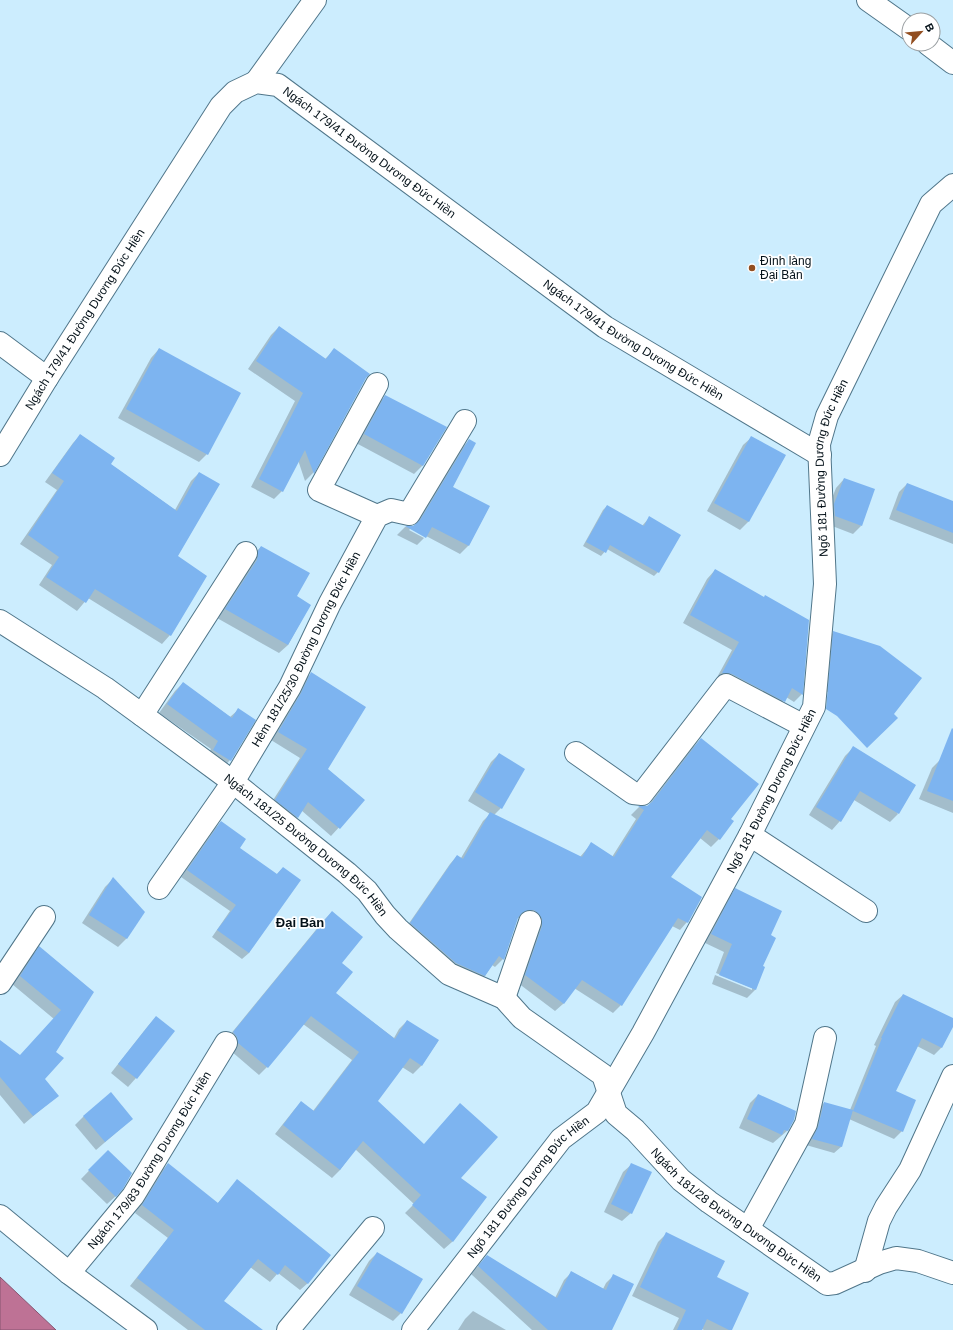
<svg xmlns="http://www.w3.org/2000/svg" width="953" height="1330" viewBox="0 0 953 1330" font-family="Helvetica,sans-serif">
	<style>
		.water { fill: #be7295; stroke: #865570 }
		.shadow { fill: #0003 }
		.building { fill: #7db4f0 }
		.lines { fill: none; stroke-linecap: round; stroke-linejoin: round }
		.minor-casing { stroke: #50768a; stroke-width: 24 }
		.minor { stroke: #fff; stroke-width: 22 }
		.poi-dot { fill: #924e20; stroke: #fff; stroke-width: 1.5 }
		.labels { text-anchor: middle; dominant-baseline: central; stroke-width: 3.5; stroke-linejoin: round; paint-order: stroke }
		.street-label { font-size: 12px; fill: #041119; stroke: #fff }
		.poi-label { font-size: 12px; fill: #041119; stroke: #fff; text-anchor: start }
		.neighbourhood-label { font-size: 13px; font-weight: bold; fill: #041119; stroke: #fff }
	</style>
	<rect width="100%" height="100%" fill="#ccedfe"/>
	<path class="water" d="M 0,1277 L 56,1330 L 0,1330 Z"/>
	<g class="shadow">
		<path d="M 279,327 L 325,359 L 334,350 L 365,377 L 313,473 L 305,481 L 298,460 L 282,491 L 274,499 L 251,487 L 295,401 L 248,369 L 271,335 Z"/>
		<path d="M 159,349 L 207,454 L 199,462 L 118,418 L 151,358 Z"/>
		<path d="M 386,396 L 423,465 L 414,474 L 356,443 L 377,404 Z"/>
		<path d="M 81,435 L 110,464 L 175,510 L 191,481 L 199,473 L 177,556 L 170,635 L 162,644 L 88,598 L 77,611 L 39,585 L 52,565 L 20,544 L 57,490 L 45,482 L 73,443 Z"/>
		<path d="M 752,437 L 785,456 L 748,522 L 740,530 L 707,511 L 743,445 Z"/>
		<path d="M 469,440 L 452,487 L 489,507 L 468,546 L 460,554 L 411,528 L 409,530 L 424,538 L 417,545 L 397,535 L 405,527 L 414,527 L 461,449 Z"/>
		<path d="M 844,479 L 861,526 L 853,534 L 827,524 L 826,513 L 836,488 Z"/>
		<path d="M 907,484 L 953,502 L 953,544 L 889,519 L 899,492 Z"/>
		<path d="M 607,506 L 642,526 L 649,518 L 658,572 L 654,576 L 607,549 L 601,556 L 583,546 L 603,510 Z"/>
		<path d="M 261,547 L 295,597 L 310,605 L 288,645 L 279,653 L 217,618 L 252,555 Z"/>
		<path d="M 715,570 L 802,694 L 794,702 L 786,697 L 775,709 L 718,680 L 715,681 L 732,650 L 683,623 L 707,579 Z"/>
		<path d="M 834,632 L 894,711 L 821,690 L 825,641 Z"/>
		<path d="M 311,674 L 327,769 L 364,800 L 331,836 L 301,810 L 297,817 L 289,825 L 268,808 L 300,758 L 271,740 L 303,681 Z"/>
		<path d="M 183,683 L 230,717 L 238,710 L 230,760 L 222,769 L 205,758 L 211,749 L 159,713 L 175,691 Z"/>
		<path d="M 701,739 L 730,819 L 719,839 L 711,847 L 700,838 L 669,877 L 687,922 L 680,930 L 672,926 L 621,1005 L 613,1013 L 574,988 L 563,1004 L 555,1011 L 518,983 L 526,918 L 517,918 L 503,959 L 495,967 L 492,965 L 485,976 L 477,984 L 403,932 L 450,864 L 457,856 L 461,858 L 483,821 L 490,814 L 468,801 L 491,762 L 499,754 L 501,808 L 494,815 L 580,857 L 591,844 L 612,857 L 636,819 L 631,815 L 639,807 L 648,806 L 693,747 Z"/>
		<path d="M 853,748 L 898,814 L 890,822 L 854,800 L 840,821 L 832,830 L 809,815 L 845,756 Z"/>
		<path d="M 940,760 L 953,765 L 953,813 L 919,799 L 932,768 Z"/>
		<path d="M 221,822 L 239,848 L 276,875 L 283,868 L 249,953 L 242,959 L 212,937 L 230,911 L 181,877 L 215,828 Z"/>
		<path d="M 113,879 L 143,912 L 126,939 L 118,947 L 82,923 L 105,887 Z"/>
		<path d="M 736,890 L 769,936 L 762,966 L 764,967 L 755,990 L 747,998 L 712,984 L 715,975 L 752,990 L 752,988 L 716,973 L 724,952 L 703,942 L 727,898 Z"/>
		<path d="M 332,912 L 341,964 L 334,993 L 394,1038 L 399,1029 L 407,1021 L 438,1041 L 421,1066 L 413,1074 L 402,1067 L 376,1101 L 460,1178 L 485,1198 L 452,1242 L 444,1249 L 405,1213 L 414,1204 L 355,1149 L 340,1170 L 332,1178 L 275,1134 L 294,1110 L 301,1102 L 313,1111 L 352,1060 L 303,1024 L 267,1067 L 259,1075 L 231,1051 L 225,1041 L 324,920 Z"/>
		<path d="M 40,948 L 93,992 L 55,1052 L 44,1079 L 57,1096 L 24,1124 L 0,1095 L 0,1041 L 20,1056 L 54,1019 L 12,984 L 31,956 Z"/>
		<path d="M 903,995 L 953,1019 L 953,1024 L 941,1048 L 934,1055 L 917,1046 L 895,1092 L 902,1131 L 894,1139 L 849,1119 L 841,1147 L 834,1153 L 806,1145 L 817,1109 L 824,1103 L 850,1110 L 876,1046 L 874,1045 L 895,1002 Z"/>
		<path d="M 156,1017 L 174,1031 L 136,1078 L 128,1087 L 111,1073 L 148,1026 Z"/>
		<path d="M 758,1095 L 793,1119 L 787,1131 L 773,1143 L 739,1128 L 750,1103 Z"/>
		<path d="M 84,1116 L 132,1119 L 96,1150 L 75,1125 Z"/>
		<path d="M 108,1151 L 116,1196 L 107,1204 L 81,1179 Z"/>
		<path d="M 168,1164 L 217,1204 L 237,1181 L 308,1283 L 300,1290 L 278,1273 L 270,1282 L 250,1267 L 223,1301 L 262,1330 L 188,1330 L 130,1286 L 168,1238 L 135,1213 L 160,1172 Z"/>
		<path d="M 632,1164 L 631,1213 L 622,1221 L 604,1212 L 623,1172 Z"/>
		<path d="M 666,1234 L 715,1277 L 731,1330 L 704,1330 L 702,1329 L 701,1330 L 673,1330 L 679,1318 L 632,1296 L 658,1242 Z"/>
		<path d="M 377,1253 L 401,1313 L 393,1321 L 349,1295 L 369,1261 Z"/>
		<path d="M 487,1256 L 555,1298 L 564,1280 L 572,1272 L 603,1289 L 606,1283 L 614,1275 L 611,1330 L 532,1330 L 471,1274 Z"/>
		<path d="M 473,1311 L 506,1330 L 458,1330 L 465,1319 Z"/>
	</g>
	<g class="building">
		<path d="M 279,326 L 326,359 L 334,348 L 370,374 L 366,378 L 314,474 L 305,450 L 283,492 L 259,479 L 303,393 L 256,361 Z"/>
		<path d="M 159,348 L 241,393 L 208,455 L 126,409 Z"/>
		<path d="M 385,395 L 447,427 L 423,466 L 364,434 Z"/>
		<path d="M 80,434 L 115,458 L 111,464 L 177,511 L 199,472 L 220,484 L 178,556 L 207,576 L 171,636 L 95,589 L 86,603 L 46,577 L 59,557 L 28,535 L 64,481 L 52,473 Z"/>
		<path d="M 751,436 L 786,455 L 749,522 L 714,503 Z"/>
		<path d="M 469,439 L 476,443 L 453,487 L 490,506 L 469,546 L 432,527 L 426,538 L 405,526 L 413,526 L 420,520 Z"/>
		<path d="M 844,478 L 875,489 L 862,526 L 835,516 L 834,504 Z"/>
		<path d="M 907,483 L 953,501 L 953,533 L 896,510 Z"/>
		<path d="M 607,505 L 644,526 L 649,516 L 681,535 L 659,573 L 610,545 L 606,553 L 586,542 Z"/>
		<path d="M 261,546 L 310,573 L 297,596 L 311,605 L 288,645 L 225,609 L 257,560 L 258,554 L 258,551 Z"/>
		<path d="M 715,569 L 764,597 L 765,595 L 809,620 L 803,695 L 792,688 L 785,702 L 732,674 L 727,673 L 722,673 L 739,642 L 690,615 Z"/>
		<path d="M 833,631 L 880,646 L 922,678 L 894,714 L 898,718 L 867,748 L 837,716 L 826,709 Z"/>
		<path d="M 311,672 L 366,707 L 328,769 L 365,800 L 340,829 L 308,802 L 298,818 L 275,800 L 307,749 L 278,732 L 301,693 Z"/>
		<path d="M 183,682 L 232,718 L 238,708 L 256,720 L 231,761 L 213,750 L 218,741 L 167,704 Z"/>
		<path d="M 952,728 L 953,729 L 953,801 L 927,791 Z"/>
		<path d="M 701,738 L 759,784 L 731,819 L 734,821 L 720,840 L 707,830 L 671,877 L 702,897 L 688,923 L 678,918 L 622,1006 L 582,980 L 564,1004 L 525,975 L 542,926 L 542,919 L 539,914 L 534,910 L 528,910 L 522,913 L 518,918 L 504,960 L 499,956 L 485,976 L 456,963 L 410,923 L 457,855 L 463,859 L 490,812 L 582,857 L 591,842 L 614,857 L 644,810 L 638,806 L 647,806 L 652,802 Z"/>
		<path d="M 853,746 L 916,785 L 899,814 L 860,791 L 841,822 L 816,807 Z"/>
		<path d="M 499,753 L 525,769 L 502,809 L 475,792 Z"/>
		<path d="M 221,821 L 246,839 L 240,848 L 277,874 L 283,867 L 301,880 L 249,953 L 217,930 L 236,905 L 187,870 Z"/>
		<path d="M 113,877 L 145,912 L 127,939 L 89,915 Z"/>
		<path d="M 735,888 L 782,911 L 771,935 L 776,938 L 763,966 L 765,967 L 756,990 L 719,975 L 732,944 L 711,934 Z"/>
		<path d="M 332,911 L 363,937 L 342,963 L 353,972 L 336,993 L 395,1039 L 407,1020 L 439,1040 L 422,1066 L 410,1058 L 378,1101 L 424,1144 L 460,1103 L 498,1137 L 461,1178 L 487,1197 L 453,1242 L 412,1205 L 421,1195 L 363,1141 L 340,1170 L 283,1125 L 301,1101 L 314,1111 L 359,1052 L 311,1016 L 268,1068 L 238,1043 L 237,1037 L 233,1032 Z"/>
		<path d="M 39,946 L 94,992 L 56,1052 L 64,1058 L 45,1079 L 59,1096 L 33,1116 L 0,1077 L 0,1040 L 20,1055 L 61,1010 L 20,976 Z"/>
		<path d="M 903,994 L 953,1018 L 953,1027 L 942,1048 L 922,1038 L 896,1091 L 916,1100 L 903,1132 L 853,1111 L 882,1038 L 881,1038 Z"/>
		<path d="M 156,1016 L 175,1031 L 137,1079 L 118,1064 Z"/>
		<path d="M 111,1092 L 133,1119 L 105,1142 L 83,1116 Z"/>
		<path d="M 758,1094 L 796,1111 L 794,1120 L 788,1131 L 784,1130 L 782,1135 L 747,1119 Z"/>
		<path d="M 824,1102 L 853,1110 L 842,1147 L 812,1139 L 818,1127 Z"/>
		<path d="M 108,1150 L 132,1173 L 123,1189 L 116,1197 L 88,1170 Z"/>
		<path d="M 168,1163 L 218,1203 L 237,1179 L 331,1255 L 308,1284 L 285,1265 L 278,1275 L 258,1259 L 224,1301 L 263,1330 L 205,1330 L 137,1278 L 174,1230 L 142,1205 Z"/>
		<path d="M 631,1163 L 652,1172 L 632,1214 L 611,1204 Z"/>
		<path d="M 666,1232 L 725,1261 L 717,1277 L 749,1293 L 732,1330 L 729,1330 L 707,1319 L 702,1330 L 677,1330 L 686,1310 L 640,1287 Z"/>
		<path d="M 377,1252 L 423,1279 L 402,1314 L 357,1286 Z"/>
		<path d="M 487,1255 L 557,1298 L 571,1271 L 606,1290 L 613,1274 L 634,1284 L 612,1330 L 548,1330 L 478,1266 Z"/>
	</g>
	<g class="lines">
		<defs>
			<g id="minor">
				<path d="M 868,0 L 909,29"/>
				<path d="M 928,44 L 953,63"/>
				<path d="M 256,82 L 315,0"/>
				<path d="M 0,343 L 47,378"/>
				<path d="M 377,384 L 319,490 L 377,516"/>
				<path id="s1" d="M 0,455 L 47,378 L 221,106 L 235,92 L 256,82 L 278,85 L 605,327 L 820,455"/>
				<path id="s2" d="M 0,621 L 105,688 L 142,715 L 233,782 L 347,873 L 367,891 L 385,915 L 398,929 L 449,974 L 504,998 L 522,1018 L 603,1075 L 616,1114 L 635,1130 L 681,1180 L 709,1202 L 827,1284 L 835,1283 L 879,1263 L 896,1258 L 918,1261 L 953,1273"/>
				<path d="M 142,715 L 246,553"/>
				<path d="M 576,753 L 633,793 L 642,794 L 726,685 L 804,726"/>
				<path d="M 750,835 L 866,911"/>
				<path id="s3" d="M 159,888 L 233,782 L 290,687 L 330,603 L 377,516 L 391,510 L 409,514 L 465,421"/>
				<path d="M 0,983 L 44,917"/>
				<path d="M 504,998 L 530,922"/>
				<path d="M 0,1216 L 69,1273 L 146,1330"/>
				<path d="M 748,1229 L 806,1124 L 825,1038"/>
				<path d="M 865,1271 L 879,1221 L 886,1207 L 910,1170 L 953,1076"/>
				<path id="s4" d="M 69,1273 L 133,1196 L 226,1043"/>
				<path d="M 288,1330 L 373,1228"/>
				<path id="s5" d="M 413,1330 L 561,1139 L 597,1112 L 643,1033 L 750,835 L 814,707 L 825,584 L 819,444 L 827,416 L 931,204 L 953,185"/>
			</g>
		</defs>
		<use href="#minor" class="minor-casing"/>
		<use href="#minor" class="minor"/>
	</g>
	<circle class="poi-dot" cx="752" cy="268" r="4"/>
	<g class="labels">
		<g class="street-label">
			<text stroke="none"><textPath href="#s1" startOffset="592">Ngách 179/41 Đường Dương Đức Hiền</textPath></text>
			<text stroke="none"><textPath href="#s1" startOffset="160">Ngách 179/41 Đường Dương Đức Hiền</textPath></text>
			<text stroke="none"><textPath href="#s1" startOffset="916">Ngách 179/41 Đường Dương Đức Hiền</textPath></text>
			<text stroke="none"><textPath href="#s5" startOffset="988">Ngõ 181 Đường Dương Đức Hiền</textPath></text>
			<text stroke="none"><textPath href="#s3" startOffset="281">Hẻm 181/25/30 Đường Dương Đức Hiền</textPath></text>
			<text stroke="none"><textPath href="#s5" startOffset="652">Ngõ 181 Đường Dương Đức Hiền</textPath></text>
			<text stroke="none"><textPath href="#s2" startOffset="380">Ngách 181/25 Đường Dương Đức Hiền</textPath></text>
			<text stroke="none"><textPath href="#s4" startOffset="139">Ngách 179/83 Đường Dương Đức Hiền</textPath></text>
			<text stroke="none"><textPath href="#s5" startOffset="184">Ngõ 181 Đường Dương Đức Hiền</textPath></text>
			<text stroke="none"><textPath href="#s2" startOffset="958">Ngách 181/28 Đường Dương Đức Hiền</textPath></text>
		</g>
		<g class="poi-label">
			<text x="760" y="261">Đình làng<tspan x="760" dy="14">Đại Bản</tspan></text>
		</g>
		<g class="neighbourhood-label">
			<text x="300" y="922">Đại Bản</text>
		</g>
	</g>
	<g transform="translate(921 32) rotate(63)"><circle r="19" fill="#ffffff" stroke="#9ba0a3"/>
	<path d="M0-3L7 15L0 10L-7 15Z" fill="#924e20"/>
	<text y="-6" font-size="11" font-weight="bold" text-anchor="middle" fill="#041119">B</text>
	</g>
</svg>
